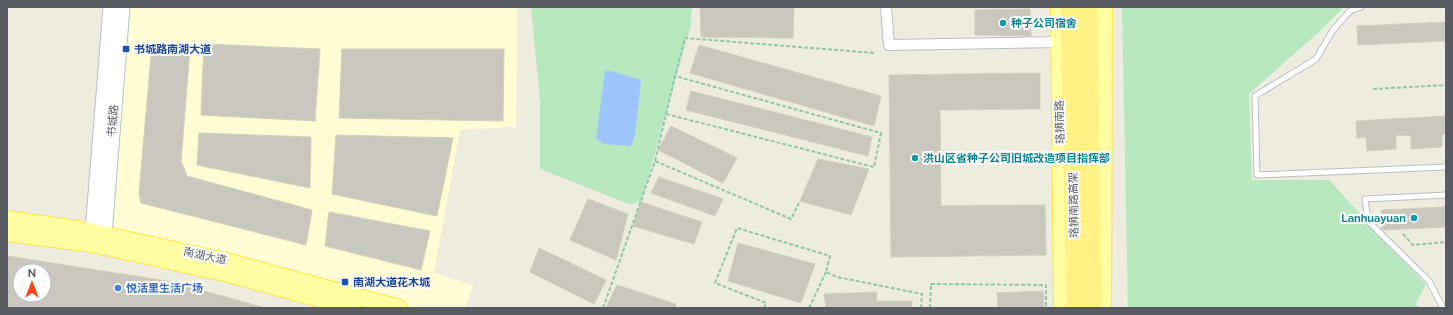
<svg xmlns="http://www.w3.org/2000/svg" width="1453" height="315" viewBox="0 0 1453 315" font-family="Raleway,'Noto Sans SC',sans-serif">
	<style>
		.commercial { fill: #fffbd2 }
		.green { fill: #b8e8bf }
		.water { fill: #9dc6ff }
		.building { fill: #cac8be; stroke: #d2cfbd; fill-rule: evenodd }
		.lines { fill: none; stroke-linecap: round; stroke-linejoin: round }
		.lane-casing { stroke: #bcbec5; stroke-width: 7 }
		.street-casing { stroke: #bcbec5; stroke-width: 12 }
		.secondary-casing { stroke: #bcbfc7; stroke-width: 17 }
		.primary-casing { stroke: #ffe546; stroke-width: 18 }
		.highway-casing { stroke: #ecc400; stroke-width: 21 }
		.path { stroke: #90c9a9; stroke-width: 2; stroke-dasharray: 4 2; stroke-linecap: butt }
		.lane { stroke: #fff; stroke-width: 5 }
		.street { stroke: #fff; stroke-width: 10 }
		.secondary { stroke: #fff; stroke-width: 15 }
		.primary { stroke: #fffda2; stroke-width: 16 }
		.highway { stroke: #fff184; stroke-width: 19 }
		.culture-dot { fill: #0f9aa8; stroke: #fff; stroke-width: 1.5 }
		.transit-dot { fill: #1a4fb4; stroke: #fff; stroke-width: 1.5 }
		.shop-dot { fill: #3f7fe0; stroke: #fff; stroke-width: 1.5 }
		.labels { text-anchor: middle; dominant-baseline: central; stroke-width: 4; stroke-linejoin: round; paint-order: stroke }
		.culture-label { font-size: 11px; font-weight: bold; fill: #0d838f; stroke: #fff; text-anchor: start }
		.transit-label { font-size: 11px; font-weight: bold; fill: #164399; stroke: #fff; text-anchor: start }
		.street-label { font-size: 11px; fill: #585b62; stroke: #fff }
		.shop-label { font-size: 11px; font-weight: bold; fill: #366cbe; stroke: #fff; text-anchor: start }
	</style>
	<rect width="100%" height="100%" fill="#edecdf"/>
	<path class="commercial" d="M 122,7 L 517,7 L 516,127 L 460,130 L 434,273 L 473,285 L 465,308 L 394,308 L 104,235 Z"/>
	<g class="green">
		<path d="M 531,7 L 692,7 L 691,25 L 641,202 L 629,204 L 540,169 L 540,100 Z"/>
		<path d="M 1122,7 L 1344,7 L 1320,31 L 1249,94 L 1252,180 L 1329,180 L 1426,285 L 1415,304 L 1421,308 L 1128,308 Z"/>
	</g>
	<path class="water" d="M 605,71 L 611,71 L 641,80 L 635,135 L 631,146 L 604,144 L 596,139 Z"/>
	<g class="building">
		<path d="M 700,7 L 794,7 L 793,38 L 701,37 Z"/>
		<path d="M 1030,9 L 1031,36 L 975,35 L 975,10 Z"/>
		<path d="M 1446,22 L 1446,41 L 1358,45 L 1357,26 Z"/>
		<path d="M 204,44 L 320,49 L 315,121 L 201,115 Z"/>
		<path d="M 152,45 L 190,48 L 181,161 L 187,176 L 312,210 L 306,245 L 141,203 L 139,193 Z"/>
		<path d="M 699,45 L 881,96 L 874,126 L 690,73 Z"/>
		<path d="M 342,49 L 504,49 L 503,121 L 339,118 Z"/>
		<path d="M 1040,73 L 1040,109 L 940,110 L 941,206 L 1045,205 L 1046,255 L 891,257 L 889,75 Z"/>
		<path d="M 691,91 L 872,137 L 868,156 L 686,110 Z"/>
		<path d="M 1446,116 L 1446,134 L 1442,134 L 1442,147 L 1411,149 L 1411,136 L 1396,135 L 1396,149 L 1367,151 L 1366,137 L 1357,138 L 1356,121 Z"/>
		<path d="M 671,126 L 737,158 L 723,183 L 658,150 Z"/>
		<path d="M 199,133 L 311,137 L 310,188 L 197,165 Z"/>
		<path d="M 336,135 L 453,138 L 437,216 L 332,194 Z"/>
		<path d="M 818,159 L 869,169 L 851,215 L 800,201 Z"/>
		<path d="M 659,177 L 723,199 L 715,216 L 651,193 Z"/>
		<path d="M 588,199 L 628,214 L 616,260 L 570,240 Z"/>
		<path d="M 641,202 L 702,222 L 694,244 L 633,226 Z"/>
		<path d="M 1446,207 L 1446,227 L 1382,230 L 1381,210 Z"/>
		<path d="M 329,212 L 430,231 L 421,270 L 325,246 Z"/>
		<path d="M 738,243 L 815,264 L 801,303 L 728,281 Z"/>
		<path d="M 539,248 L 606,280 L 594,304 L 530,272 Z"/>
		<path d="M 7,256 L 167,281 L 266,308 L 7,308 ZM 20,271 L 44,271 L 44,295 L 20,295 Z"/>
		<path d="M 617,285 L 676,304 L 675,308 L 606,308 Z"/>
		<path d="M 1043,291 L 1044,308 L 998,308 L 997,293 Z"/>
		<path d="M 877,292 L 876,301 L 912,301 L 912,308 L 826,308 L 824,294 Z"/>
	</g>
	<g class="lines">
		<defs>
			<g id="lane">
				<path d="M 1361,7 L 1350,11 L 1333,30 L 1316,59 L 1255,96 L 1257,175 L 1446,167"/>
				<path d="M 1443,308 L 1429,281 L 1368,221 L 1365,199 L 1446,195"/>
			</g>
			<path id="street" d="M 886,7 L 889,45 L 1059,42"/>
			<g id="secondary">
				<path d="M 93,232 L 111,7"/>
				<path d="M 104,235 L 122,7"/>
			</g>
			<g id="primary">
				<path d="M 1059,7 L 1062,308"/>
				<path d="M 7,219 L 83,230 L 234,263 L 399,308"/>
				<path d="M 7,233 L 93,244 L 229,274 L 352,308"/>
				<path d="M 1103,308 L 1104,7"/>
			</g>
			<g id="highway">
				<path d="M 1070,7 L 1076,308"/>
				<path d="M 1088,7 L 1092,308"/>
			</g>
		</defs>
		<use href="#lane" class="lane-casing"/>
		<use href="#street" class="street-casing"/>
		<use href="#secondary" class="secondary-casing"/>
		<use href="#primary" class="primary-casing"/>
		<use href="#highway" class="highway-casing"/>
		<g class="path">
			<path d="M 1373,89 L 1446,85"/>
			<path d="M 666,114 L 874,167 L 881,133 L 675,76"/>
			<path d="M 655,161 L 675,76 L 685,38 L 875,53"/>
			<path d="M 959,161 L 1048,159"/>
			<path d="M 1403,234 L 1413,245 L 1446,242"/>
			<path d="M 603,308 L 655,161 L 791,219 L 799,203"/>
			<path d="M 764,308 L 766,303 L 715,283 L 737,228 L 830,256 L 826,272 L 837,277 L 922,294 L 921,308"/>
			<path d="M 809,308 L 826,272"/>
			<path d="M 930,308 L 931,284 L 1046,285 L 1046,308"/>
		</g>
		<use href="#lane" class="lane"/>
		<use href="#street" class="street"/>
		<use href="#secondary" class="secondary"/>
		<use href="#primary" class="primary"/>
		<use href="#highway" class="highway"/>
	</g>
	<g class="culture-dot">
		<circle cx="1003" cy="23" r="4"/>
		<circle cx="915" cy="158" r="4"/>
		<circle cx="1414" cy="218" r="4"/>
	</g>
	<g class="transit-dot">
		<rect x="122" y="45" width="8" height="8" rx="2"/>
		<rect x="341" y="278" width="8" height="8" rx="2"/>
	</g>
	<circle class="shop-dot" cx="118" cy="288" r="4"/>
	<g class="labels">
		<g class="culture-label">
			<text x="1011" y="23">种子公司宿舍</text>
			<text x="923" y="158">洪山区省种子公司旧城改造项目指挥部</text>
			<text x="1406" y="218" text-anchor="end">Lanhuayuan</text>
		</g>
		<g class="transit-label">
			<text x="134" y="49">书城路南湖大道</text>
			<text x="353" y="282">南湖大道花木城</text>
		</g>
		<g class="street-label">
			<text transform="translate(113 121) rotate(-85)">书城路</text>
			<text transform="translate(1060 122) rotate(-91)">珞狮南路</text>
			<text transform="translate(1074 205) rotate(-91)">珞狮南路高架</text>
			<text transform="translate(205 256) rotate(12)">南湖大道</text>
		</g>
		<g class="shop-label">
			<text x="126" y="288">悦活里生活广场</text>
		</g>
	</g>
	<rect width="1453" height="315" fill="none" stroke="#585b62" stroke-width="16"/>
	<g transform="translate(32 283)"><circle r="19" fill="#ffffff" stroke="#bcbdc0"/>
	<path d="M0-3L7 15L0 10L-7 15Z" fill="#fb4917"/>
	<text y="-6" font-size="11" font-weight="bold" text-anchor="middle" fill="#585b62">N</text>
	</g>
</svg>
